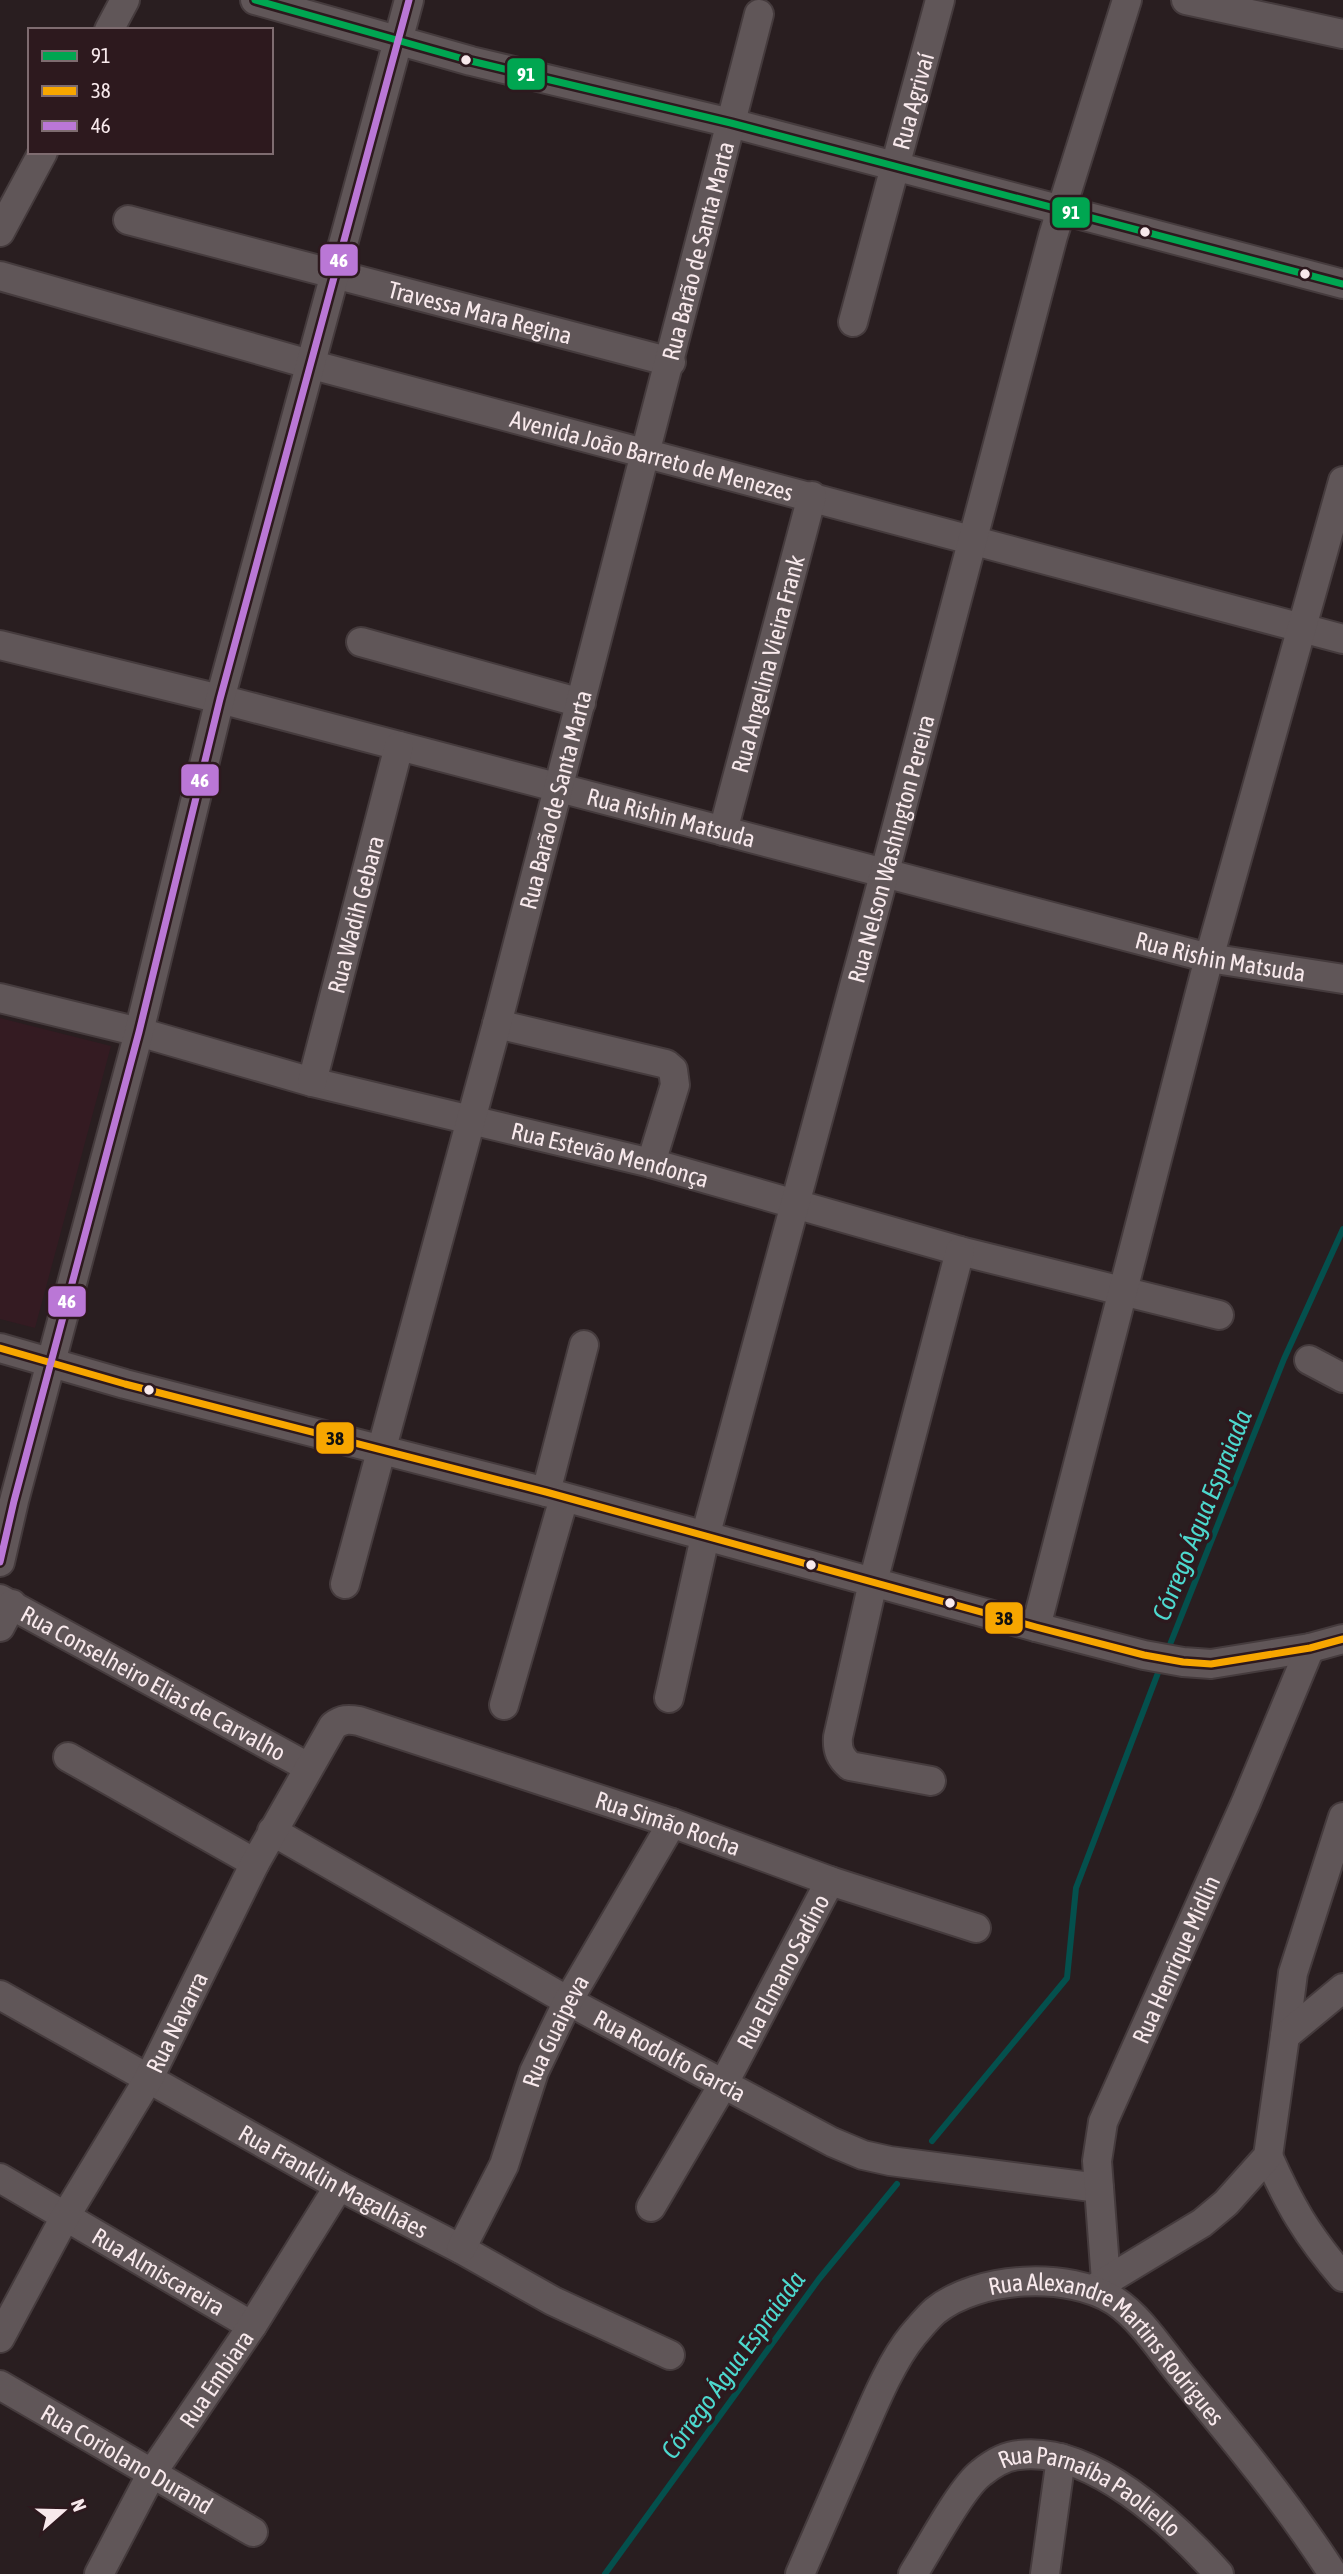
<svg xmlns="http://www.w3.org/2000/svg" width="1343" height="2574" viewBox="0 0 1343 2574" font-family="'Asap Condensed',sans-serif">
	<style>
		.built { fill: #341b22 }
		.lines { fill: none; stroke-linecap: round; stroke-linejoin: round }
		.stream { stroke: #04504d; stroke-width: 6 }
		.minor-casing { stroke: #453b3d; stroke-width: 32 }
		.minor { stroke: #605658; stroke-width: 28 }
		.bus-1-casing { stroke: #2d191e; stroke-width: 12 }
		.bus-2-casing { stroke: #2d191e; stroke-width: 12 }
		.bus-3-casing { stroke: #2d191e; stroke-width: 12 }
		.bus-1 { stroke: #00a651; stroke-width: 7 }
		.bus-2 { stroke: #f7a600; stroke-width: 7 }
		.bus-3 { stroke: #ba77d6; stroke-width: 7 }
		.bus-dot { fill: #f8e9ec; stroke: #2d191e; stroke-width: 2.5 }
		.labels { text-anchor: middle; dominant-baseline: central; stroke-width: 7; stroke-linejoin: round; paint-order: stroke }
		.street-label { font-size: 24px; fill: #f8e9ec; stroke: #2d191e }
		.water-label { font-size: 26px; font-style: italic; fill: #4dd8ce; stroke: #2d191e }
		.line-badge { stroke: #2d191e; stroke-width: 2.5 }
		.badge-label { font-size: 19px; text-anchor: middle; font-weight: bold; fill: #fff }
		.pale-badge-label { font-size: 19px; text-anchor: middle; font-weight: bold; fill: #111 }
	</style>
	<rect width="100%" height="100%" fill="#291e20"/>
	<path class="built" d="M 0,1018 L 111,1046 L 35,1328 L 0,1319 Z"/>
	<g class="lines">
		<g class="stream">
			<path d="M 1167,1652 L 1284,1359 L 1343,1229"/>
			<path d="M 932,2141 L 1067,1978 L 1076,1888 L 1161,1665"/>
			<path d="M 605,2574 L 819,2279 L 897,2184"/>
		</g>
		<defs>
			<g id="minor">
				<path d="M 255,0 L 471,61 L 731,123 L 1343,284"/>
				<path d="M 1186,0 L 1343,34"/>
				<path d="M 109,30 L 125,0"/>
				<path id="s1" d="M 128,220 L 671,362"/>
				<path d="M 0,232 L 43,152"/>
				<path id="s2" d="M 0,276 L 309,364 L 1343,639"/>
				<path id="s3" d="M 853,322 L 940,0"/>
				<path d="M 361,642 L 581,703"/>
				<path id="s4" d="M 0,645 L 220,699 L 1209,958 L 1343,979"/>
				<path id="s5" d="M 723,831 L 812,496"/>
				<path id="s6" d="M 0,998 L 139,1032 L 312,1082 L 651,1163 L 960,1251 L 1219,1315"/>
				<path d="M 497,1024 L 666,1064 L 673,1070 L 675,1085 L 651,1163"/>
				<path id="s7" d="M 312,1082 L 399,746"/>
				<path d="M 0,1348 L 125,1384 L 546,1492 L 1036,1627 L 1144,1655 L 1183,1662 L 1211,1664 L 1310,1648 L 1343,1639"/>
				<path d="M 1309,1360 L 1343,1378"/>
				<path d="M 546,1492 L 584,1345"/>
				<path d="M 0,1562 L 14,1501 L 139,1032 L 220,699 L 409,0"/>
				<path id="s8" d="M 345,1584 L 497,1024 L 759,14"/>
				<path id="s9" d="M 0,1599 L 308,1767"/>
				<path d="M 0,1627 L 12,1604"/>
				<path d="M 1036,1627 L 1209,958 L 1343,481"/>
				<path id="s10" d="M 669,1698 L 705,1537 L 884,875 L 1053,236 L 1127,0"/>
				<path d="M 504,1705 L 564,1498"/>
				<path d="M 68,1757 L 255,1863"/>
				<path d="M 931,1781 L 850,1766 C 840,1757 837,1750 838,1737 L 873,1582 L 960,1251"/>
				<path id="s11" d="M 272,1831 L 568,2001 L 832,2142 L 863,2155 L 890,2161 L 1099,2188"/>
				<path id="s12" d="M 0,1995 L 339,2186 L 461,2249 L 553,2301 L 670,2355"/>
				<path d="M 1285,2036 L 1293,1973 L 1343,1817"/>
				<path d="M 1268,2156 C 1290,2206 1307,2235 1343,2277"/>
				<path id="s13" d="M 0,2178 L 252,2326"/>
				<path id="s14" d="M 651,2207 L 724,2083 L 830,1881"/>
				<path id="s15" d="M 461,2249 L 504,2165 L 534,2072 L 568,2001 L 672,1823"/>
				<path id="s16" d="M 1106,2281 L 1097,2161 L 1103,2122 L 1246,1802 L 1310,1648"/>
				<path d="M 1093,2289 L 1202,2223 L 1226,2203 L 1268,2156 L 1285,2036 L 1343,1988"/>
				<path id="s17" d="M 0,2338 L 65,2217 L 149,2078 L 255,1863 L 333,1726 C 342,1719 348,1719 359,1721 L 672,1823 L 830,1881 L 976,1928"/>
				<path id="s18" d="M 0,2385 L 253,2532"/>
				<path id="s19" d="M 99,2574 L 152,2473 L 252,2326 L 339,2186"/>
				<path id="s20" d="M 800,2574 C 819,2530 838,2487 857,2443 C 872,2409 890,2363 913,2335 C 920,2327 927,2318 935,2311 C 978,2276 1069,2271 1115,2301 C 1142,2319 1162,2352 1182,2376 C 1235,2440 1288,2504 1333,2574"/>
				<path id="s21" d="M 913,2574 C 929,2549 961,2488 981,2473 C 992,2464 1005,2456 1019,2455 C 1092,2446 1174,2524 1219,2574"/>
				<path d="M 1045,2574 L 1061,2458"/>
			</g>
		</defs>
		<use href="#minor" class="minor-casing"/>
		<use href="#minor" class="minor"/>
		<defs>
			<path id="bus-1" d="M 255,0 L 471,61 L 731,123 L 1343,284"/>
			<path id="bus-2" d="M 0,1348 L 125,1384 L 546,1492 L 1036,1627 L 1144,1655 L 1183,1662 L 1211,1664 L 1310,1648 L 1343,1639"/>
			<path id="bus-3" d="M 0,1562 L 14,1501 L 139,1032 L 220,699 L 409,0"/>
		</defs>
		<use href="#bus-1" class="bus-1-casing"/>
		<use href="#bus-2" class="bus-2-casing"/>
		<use href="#bus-3" class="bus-3-casing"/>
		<use href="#bus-1" class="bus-1"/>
		<use href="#bus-2" class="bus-2"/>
		<use href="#bus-3" class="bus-3"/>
	</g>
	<g class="bus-dot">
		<circle cx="466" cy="60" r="6"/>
		<circle cx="1145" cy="232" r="6"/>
		<circle cx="1305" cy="274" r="6"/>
		<circle cx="149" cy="1390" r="6"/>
		<circle cx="811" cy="1565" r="6"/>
		<circle cx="950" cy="1603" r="6"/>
	</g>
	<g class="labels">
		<g class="street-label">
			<text stroke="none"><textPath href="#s3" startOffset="229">Rua Agrivaí</textPath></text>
			<text stroke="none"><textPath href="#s8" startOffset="1379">Rua Barão de Santa Marta</textPath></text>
			<text stroke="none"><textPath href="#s1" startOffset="364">Travessa Mara Regina</textPath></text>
			<text stroke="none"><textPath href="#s2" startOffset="676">Avenida João Barreto de Menezes</textPath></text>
			<text stroke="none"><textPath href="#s5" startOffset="173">Rua Angelina Vieira Frank</textPath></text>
			<text stroke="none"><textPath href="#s8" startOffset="812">Rua Barão de Santa Marta</textPath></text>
			<text stroke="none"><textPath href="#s4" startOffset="693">Rua Rishin Matsuda</textPath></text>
			<text stroke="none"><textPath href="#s10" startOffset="878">Rua Nelson Washington Pereira</textPath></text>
			<text stroke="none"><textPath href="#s7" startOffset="173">Rua Wadih Gebara</textPath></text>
			<text stroke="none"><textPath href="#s4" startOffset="1260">Rua Rishin Matsuda</textPath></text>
			<text stroke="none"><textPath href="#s6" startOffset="630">Rua Estevão Mendonça</textPath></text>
			<text stroke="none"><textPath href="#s9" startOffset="175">Rua Conselheiro Elias de Carvalho</textPath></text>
			<text stroke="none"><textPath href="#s17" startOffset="1050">Rua Simão Rocha</textPath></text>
			<text stroke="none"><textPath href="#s16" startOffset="338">Rua Henrique Midlin</textPath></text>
			<text stroke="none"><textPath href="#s14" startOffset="270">Rua Elmano Sadino</textPath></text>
			<text stroke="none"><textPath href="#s17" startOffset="362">Rua Navarra</textPath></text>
			<text stroke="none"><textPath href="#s15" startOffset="238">Rua Guaipeva</textPath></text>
			<text stroke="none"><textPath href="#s11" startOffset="457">Rua Rodolfo Garcia</textPath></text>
			<text stroke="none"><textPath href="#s12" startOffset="382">Rua Franklin Magalhães</textPath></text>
			<text stroke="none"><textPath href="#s13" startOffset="184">Rua Almiscareira</textPath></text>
			<text stroke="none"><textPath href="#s20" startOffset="502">Rua Alexandre Martins Rodrigues</textPath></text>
			<text stroke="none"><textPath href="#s19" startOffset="228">Rua Embiara</textPath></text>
			<text stroke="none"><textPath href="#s18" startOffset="147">Rua Coriolano Durand</textPath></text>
			<text stroke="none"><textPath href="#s21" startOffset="245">Rua Parnaíba Paoliello</textPath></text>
		</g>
		<g class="water-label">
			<text transform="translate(1202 1515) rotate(-68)">Córrego Água Espraiada</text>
			<text transform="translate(733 2365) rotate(-54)">Córrego Água Espraiada</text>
		</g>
	</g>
	<g class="line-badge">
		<rect x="506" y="57" width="40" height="34" rx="7" fill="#00a651"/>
		<rect x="1051" y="196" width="40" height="33" rx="7" fill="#00a651"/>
		<rect x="319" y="243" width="40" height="34" rx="7" fill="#ba77d6"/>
		<rect x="180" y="763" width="40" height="34" rx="7" fill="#ba77d6"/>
		<rect x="47" y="1285" width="40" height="33" rx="7" fill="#ba77d6"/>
		<rect x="315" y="1421" width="40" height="34" rx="7" fill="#f7a600"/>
		<rect x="984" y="1601" width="40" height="34" rx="7" fill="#f7a600"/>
	</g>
	<g class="badge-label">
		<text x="526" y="81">91</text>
		<text x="1071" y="219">91</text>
		<text x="339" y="267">46</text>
		<text x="200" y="787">46</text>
		<text x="67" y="1308">46</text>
	</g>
	<g class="pale-badge-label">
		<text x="335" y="1445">38</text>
		<text x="1004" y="1625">38</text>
	</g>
	<rect x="28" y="28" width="245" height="126" fill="#2d191e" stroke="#7e6c70" stroke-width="2"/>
	<rect x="42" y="51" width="35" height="10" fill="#00a651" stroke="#7e6c70" stroke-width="2"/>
	<text x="91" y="63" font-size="21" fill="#f8e9ec">91</text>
	<rect x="42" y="86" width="35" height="10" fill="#f7a600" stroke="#7e6c70" stroke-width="2"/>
	<text x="91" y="98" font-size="21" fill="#f8e9ec">38</text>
	<rect x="42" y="121" width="35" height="10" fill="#ba77d6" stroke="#7e6c70" stroke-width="2"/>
	<text x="91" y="133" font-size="21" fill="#f8e9ec">46</text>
	<g transform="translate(63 2511) rotate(70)" stroke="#2d191e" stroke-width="5" paint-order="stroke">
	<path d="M0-5L12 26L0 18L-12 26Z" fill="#f8e9ec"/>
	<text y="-10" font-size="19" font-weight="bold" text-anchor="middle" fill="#f8e9ec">N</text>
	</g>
</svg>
